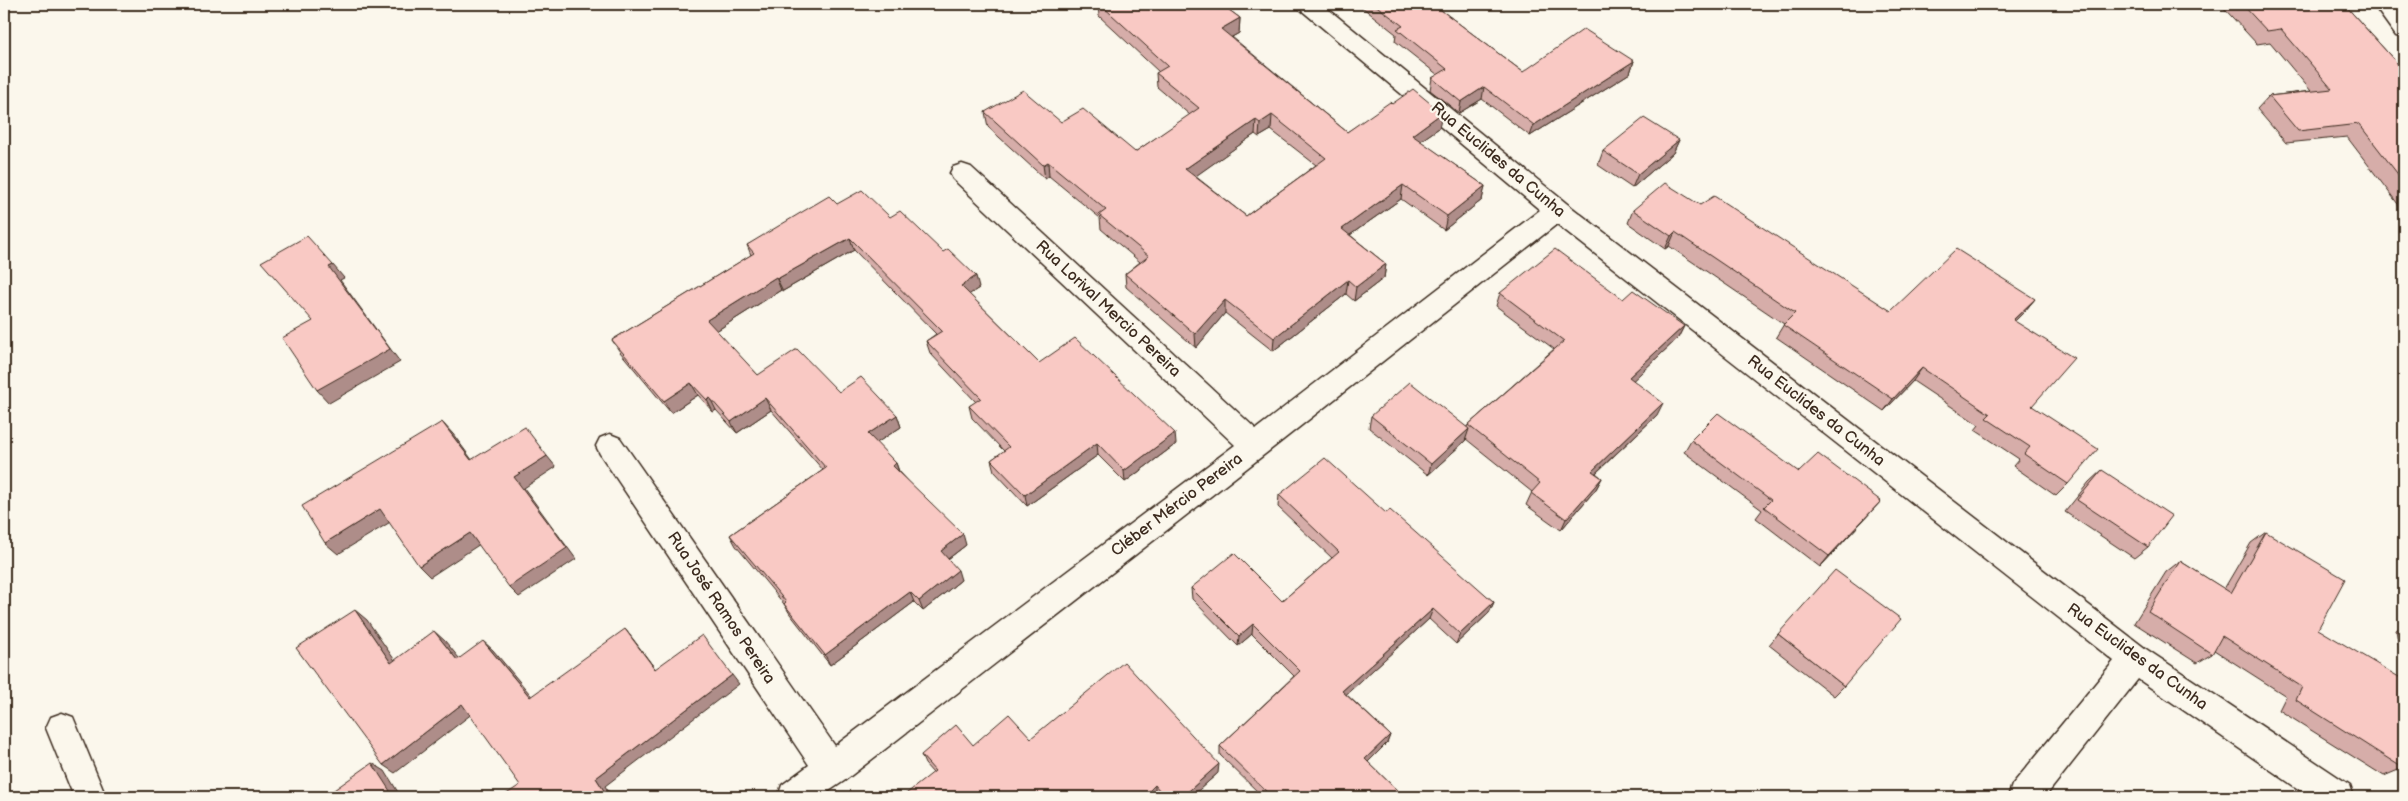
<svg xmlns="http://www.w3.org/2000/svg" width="2408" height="801" viewBox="0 0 2408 801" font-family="'Balsamiq Sans',sans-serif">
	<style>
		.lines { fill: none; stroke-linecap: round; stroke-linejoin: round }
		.street-casing { stroke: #3b2a1e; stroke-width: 3 }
		.street { fill: #fbf7ec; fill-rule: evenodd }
		.wall { fill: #d6ada9; stroke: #3b2a1e; fill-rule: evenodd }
		.shaded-wall { fill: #ae8d89; stroke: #3b2a1e }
		.building { fill: #f9c9c4; stroke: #3b2a1e; fill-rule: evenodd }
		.labels { text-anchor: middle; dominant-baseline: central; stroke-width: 4.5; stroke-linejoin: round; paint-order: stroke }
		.street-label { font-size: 16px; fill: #3b2a1e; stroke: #fbf7ec }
	</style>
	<rect width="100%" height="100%" fill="#fbf7ec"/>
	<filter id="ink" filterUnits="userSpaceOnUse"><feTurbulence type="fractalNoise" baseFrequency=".02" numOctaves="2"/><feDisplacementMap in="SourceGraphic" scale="10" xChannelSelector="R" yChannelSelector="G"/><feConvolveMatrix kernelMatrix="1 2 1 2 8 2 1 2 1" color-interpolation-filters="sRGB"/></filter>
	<g filter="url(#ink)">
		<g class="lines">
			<defs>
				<g id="street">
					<path d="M 1297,4 L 1322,4 L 1566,203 L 2146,649 L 2350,785 L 2354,797 L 2310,797 L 2138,679 L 2045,797 L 2008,797 L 2012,785 L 2114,661 L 1557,224 L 1265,454 L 844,781 L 820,797 L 778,797 L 782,785 L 809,765 L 600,454 L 596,446 L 600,438 L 610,434 L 620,438 L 835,746 L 1235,445 L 953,179 L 950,173 L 953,167 L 962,164 L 971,167 L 1256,429 L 1540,210 L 1300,9 Z"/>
					<path d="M 2373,4 L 2395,4 L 2404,15 L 2404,38 L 2396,36 Z"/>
					<path d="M 62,713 L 73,717 L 106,797 L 74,797 L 46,728 L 51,717 Z"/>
				</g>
			</defs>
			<use href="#street" class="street-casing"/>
			<use href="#street" class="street"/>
		</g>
		<g class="wall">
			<path d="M 1098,4 L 1221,4 L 1240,18 L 1239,33 L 1232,37 L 1347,132 L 1392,104 L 1442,113 L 1439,128 L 1420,141 L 1485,186 L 1482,200 L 1444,230 L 1401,199 L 1350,235 L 1386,264 L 1384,278 L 1354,301 L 1346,294 L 1273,351 L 1225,313 L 1196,348 L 1126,287 L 1125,274 L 1140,262 L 1101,229 L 1100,218 L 1049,176 L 1045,179 L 988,127 L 985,112 L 1061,122 L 1135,152 L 1190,115 L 1157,87 L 1156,73 L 1159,72 L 1099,16 ZM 1271,130 L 1316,165 L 1246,216 L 1195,176 L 1255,134 L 1259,137 Z"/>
			<path d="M 1358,4 L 1433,4 L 1523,72 L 1634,61 L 1630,73 L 1530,136 L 1482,99 L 1459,113 L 1430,90 L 1432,78 L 1438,75 L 1395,41 L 1396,34 Z"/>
			<path d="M 2220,4 L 2344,4 L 2404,71 L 2404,212 L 2347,137 L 2286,143 L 2257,109 L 2269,96 L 2311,91 L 2270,42 L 2257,44 Z"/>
			<path d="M 1679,140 L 1673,153 L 1632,188 L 1598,165 L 1603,151 Z"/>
			<path d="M 837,204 L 890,217 L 979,288 L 969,294 L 1039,363 L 1176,444 L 1125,482 L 1098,455 L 1027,506 L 994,471 L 991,460 L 1004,451 L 972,418 L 969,406 L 976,402 L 930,353 L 926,341 L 936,334 L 854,250 L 783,291 L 781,290 L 716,331 L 758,375 L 839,392 L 897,415 L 901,427 L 876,443 L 896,463 L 899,471 L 966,545 L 948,559 L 961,580 L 923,611 L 914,602 L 830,665 L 790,614 L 784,604 L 736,546 L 730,535 L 823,470 L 771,410 L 737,433 L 716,410 L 713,412 L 698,395 L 671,413 L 620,352 L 612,340 L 751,255 L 747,245 Z"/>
			<path d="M 1700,205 L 1891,311 L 2035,299 L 2024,312 L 2014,321 L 2032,406 L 2068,484 L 2056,496 L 2013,466 L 2019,459 L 1975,430 L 1979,425 L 1913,381 L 1884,411 L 1776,337 L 1784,324 L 1669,246 L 1665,249 L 1628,223 L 1633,210 Z"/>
			<path d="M 1500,293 L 1623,299 L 1684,326 L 1678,338 L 1633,380 L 1657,415 L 1596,473 L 1602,478 L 1596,489 L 1561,530 L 1526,505 L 1532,492 L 1466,439 L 1465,441 L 1428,475 L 1369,428 L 1371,416 L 1467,427 L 1468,425 L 1554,349 L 1496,306 Z"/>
			<path d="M 1691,440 L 1799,472 L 1871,512 L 1820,567 L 1756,518 L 1762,510 L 1684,452 Z"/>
			<path d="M 2102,470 L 2148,547 L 2134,558 L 2065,512 L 2089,482 Z"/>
			<path d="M 1279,495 L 1386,513 L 1494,602 L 1489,613 L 1456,644 L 1429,619 L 1346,694 L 1390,735 L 1387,743 L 1368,762 L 1404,797 L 1263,797 L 1220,755 L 1220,746 L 1294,676 L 1252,634 L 1238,646 L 1192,599 L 1191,588 L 1282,601 L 1332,558 L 1278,507 Z"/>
			<path d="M 2266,532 L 2318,629 L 2403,768 L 2384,776 L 2279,710 L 2286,696 L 2214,650 L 2212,654 L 2197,663 L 2134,623 L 2166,572 L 2180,561 L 2224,589 L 2251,543 Z"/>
			<path d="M 2404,625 L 2404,675 L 2396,630 Z"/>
			<path d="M 1778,634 L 1844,686 L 1834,696 L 1769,645 Z"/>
			<path d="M 1031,738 L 1218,773 L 1191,797 L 1159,797 L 1155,794 L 933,773 L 925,764 L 921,755 L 973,745 Z"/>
		</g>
		<g class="shaded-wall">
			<path d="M 1240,18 L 1239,33 L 1221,43 L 1221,29 Z"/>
			<path d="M 1634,61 L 1630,73 L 1530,136 L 1534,125 Z"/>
			<path d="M 1484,87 L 1482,99 L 1459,113 L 1461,102 Z"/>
			<path d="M 1442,113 L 1439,128 L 1409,149 L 1412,135 Z"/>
			<path d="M 1272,115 L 1271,130 L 1259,137 L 1260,123 Z"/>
			<path d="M 1256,120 L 1255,134 L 1186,183 L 1185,169 Z"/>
			<path d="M 1679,140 L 1673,153 L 1632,188 L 1638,174 Z"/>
			<path d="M 1048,162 L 1049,176 L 1045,179 L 1043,165 Z"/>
			<path d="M 1403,185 L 1401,199 L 1340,242 L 1342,229 Z"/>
			<path d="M 1485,186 L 1482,200 L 1444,230 L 1447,216 Z"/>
			<path d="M 1675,232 L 1669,246 L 1665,249 L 1671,236 Z"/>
			<path d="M 850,238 L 854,250 L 783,291 L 777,279 Z"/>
			<path d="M 1386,264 L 1384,278 L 1354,301 L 1356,287 Z"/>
			<path d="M 333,265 L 344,278 L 340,280 L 400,362 L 329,403 L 317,390 L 329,267 Z"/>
			<path d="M 976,276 L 979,288 L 964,298 L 961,286 Z"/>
			<path d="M 776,277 L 781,290 L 713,333 L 707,320 Z"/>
			<path d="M 1348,280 L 1346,294 L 1273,351 L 1274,338 Z"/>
			<path d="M 2035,299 L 2024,312 L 2003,333 L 2013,320 Z"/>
			<path d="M 1225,300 L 1225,313 L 1196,348 L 1195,334 Z"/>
			<path d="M 1684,326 L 1678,338 L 1623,390 L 1629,377 Z"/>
			<path d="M 1922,368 L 1913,381 L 1884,411 L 1893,399 Z"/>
			<path d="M 691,383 L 698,395 L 671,413 L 664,401 Z"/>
			<path d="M 710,398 L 716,410 L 713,412 L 707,400 Z"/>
			<path d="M 765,398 L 771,410 L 737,433 L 731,422 Z"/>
			<path d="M 1663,403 L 1657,415 L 1586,482 L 1592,471 Z"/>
			<path d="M 897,415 L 901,427 L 872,446 L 868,434 Z"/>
			<path d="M 442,422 L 453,434 L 481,472 L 471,460 Z"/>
			<path d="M 1469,429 L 1465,441 L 1428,475 L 1431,464 Z"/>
			<path d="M 1175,433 L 1176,444 L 1125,482 L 1124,471 Z"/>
			<path d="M 1097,443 L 1098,455 L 1027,506 L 1025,495 Z"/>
			<path d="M 547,456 L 556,467 L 524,488 L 576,559 L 519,597 L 509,587 L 514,477 Z"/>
			<path d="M 896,463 L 900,475 L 893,466 Z"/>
			<path d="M 1602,478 L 1596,489 L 1561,530 L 1566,519 Z"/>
			<path d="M 1881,501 L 1871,512 L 1820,567 L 1829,556 Z"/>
			<path d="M 380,509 L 392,521 L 338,554 L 325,543 Z"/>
			<path d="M 470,533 L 480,544 L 430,577 L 419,566 Z"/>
			<path d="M 963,534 L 966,545 L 944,562 L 941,551 Z"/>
			<path d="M 958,570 L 961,580 L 923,611 L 919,601 Z"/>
			<path d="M 910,592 L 914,602 L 830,665 L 825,655 Z"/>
			<path d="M 1494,602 L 1489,613 L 1456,644 L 1460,634 Z"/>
			<path d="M 1433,609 L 1429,619 L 1340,700 L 1342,691 Z"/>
			<path d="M 355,610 L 367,620 L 403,672 L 391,663 Z"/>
			<path d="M 1253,624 L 1252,634 L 1238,646 L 1239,636 Z"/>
			<path d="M 625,629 L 633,639 L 663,679 L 655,669 Z"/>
			<path d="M 434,631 L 445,641 L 468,669 L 457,660 Z"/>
			<path d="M 483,641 L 493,650 L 540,706 L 530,697 Z"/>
			<path d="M 732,675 L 739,684 L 605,786 L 612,797 L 608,797 L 596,778 Z"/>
			<path d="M 462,704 L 473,713 L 395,773 L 383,765 Z"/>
			<path d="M 1390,735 L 1387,743 L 1363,767 L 1365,759 Z"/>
			<path d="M 372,763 L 385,771 L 401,797 L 381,797 Z"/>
			<path d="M 1219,764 L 1218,773 L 1191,797 L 1182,797 Z"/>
			<path d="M 1155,785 L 1155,794 L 1152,797 L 1143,797 Z"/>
		</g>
		<g class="building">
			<path d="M 1100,4 L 1221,4 L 1240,18 L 1221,29 L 1347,132 L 1390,102 L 1392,104 L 1413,89 L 1442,113 L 1412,135 L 1485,186 L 1447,216 L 1403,185 L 1342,229 L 1386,264 L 1356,287 L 1348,280 L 1274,338 L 1225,300 L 1195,334 L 1125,274 L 1149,256 L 1099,215 L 1106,210 L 1048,162 L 1043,165 L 985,112 L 1023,90 L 1061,122 L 1083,109 L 1135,152 L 1199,108 L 1156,73 L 1168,66 ZM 1272,115 L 1326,158 L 1246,216 L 1185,169 L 1256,120 L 1260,123 Z"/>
			<path d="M 1374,4 L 1433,4 L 1523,72 L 1584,29 L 1634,61 L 1534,125 L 1484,87 L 1461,102 L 1432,78 L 1447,69 L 1397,29 L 1403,26 Z"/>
			<path d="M 2242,4 L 2344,4 L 2404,71 L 2404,182 L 2359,124 L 2298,131 L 2269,96 L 2332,89 L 2281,29 L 2267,31 Z"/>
			<path d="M 1644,118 L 1679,140 L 1638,174 L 1603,151 Z"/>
			<path d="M 1665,183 L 1700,205 L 1714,196 L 1891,311 L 1956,249 L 2035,299 L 2013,320 L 2074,358 L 2032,406 L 2098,449 L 2068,484 L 2024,454 L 2030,447 L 1986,418 L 1990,414 L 1922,368 L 1893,399 L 1783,325 L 1795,313 L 1675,232 L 1671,236 L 1633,210 Z"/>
			<path d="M 862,190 L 890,217 L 900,211 L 943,252 L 948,249 L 976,276 L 961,286 L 1039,363 L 1075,338 L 1175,433 L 1124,471 L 1097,443 L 1025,495 L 991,460 L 1009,447 L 969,406 L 981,398 L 926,341 L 942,331 L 850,238 L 777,279 L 776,277 L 707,320 L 758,375 L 797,349 L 839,392 L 861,377 L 897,415 L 868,434 L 896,463 L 893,466 L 963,534 L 941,551 L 958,570 L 919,601 L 910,592 L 825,655 L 784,604 L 786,602 L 730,535 L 826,468 L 765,398 L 731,422 L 710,398 L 707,400 L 691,383 L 664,401 L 612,340 L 754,253 L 747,245 L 797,215 L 829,196 L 837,204 Z"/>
			<path d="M 307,236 L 333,265 L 329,267 L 390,349 L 317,390 L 282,338 L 313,321 L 261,262 Z"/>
			<path d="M 1555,249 L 1623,299 L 1633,290 L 1684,326 L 1629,377 L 1663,403 L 1592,471 L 1602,478 L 1566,519 L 1531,493 L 1540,483 L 1468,425 L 1564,341 L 1500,293 Z"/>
			<path d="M 1410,382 L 1469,429 L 1431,464 L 1371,416 Z"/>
			<path d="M 1718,413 L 1799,472 L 1818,454 L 1881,501 L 1829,556 L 1764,507 L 1771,500 L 1691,440 Z"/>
			<path d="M 442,422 L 471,460 L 525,427 L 547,456 L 514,477 L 567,548 L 509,587 L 470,533 L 419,566 L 380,509 L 325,543 L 302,506 Z"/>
			<path d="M 1325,458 L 1386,513 L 1390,510 L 1494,602 L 1460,634 L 1433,609 L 1342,691 L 1390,735 L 1365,759 L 1404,797 L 1286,797 L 1283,794 L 1279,797 L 1272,797 L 1220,746 L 1300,671 L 1253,624 L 1239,636 L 1191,588 L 1234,553 L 1282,601 L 1339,552 L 1279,495 Z"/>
			<path d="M 2102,470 L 2172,516 L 2148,547 L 2077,500 Z"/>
			<path d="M 2266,532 L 2345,579 L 2318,629 L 2404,680 L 2404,765 L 2403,768 L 2296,700 L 2302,687 L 2222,636 L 2212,654 L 2148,612 L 2180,561 L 2231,593 Z"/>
			<path d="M 1835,570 L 1901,619 L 1844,686 L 1778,634 Z"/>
			<path d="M 355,610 L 391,663 L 434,631 L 457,660 L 483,641 L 530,697 L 625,629 L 655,669 L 702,635 L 732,675 L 596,778 L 608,797 L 502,797 L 520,785 L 462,704 L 383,765 L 296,648 Z"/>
			<path d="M 1124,662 L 1219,764 L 1182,797 L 1165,797 L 1155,785 L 1143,797 L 902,797 L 935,771 L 921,755 L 956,725 L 973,745 L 1009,714 L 1031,738 Z"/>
			<path d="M 372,763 L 390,791 L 381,797 L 324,797 Z"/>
		</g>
	</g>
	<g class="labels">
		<g class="street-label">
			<text transform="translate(1498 160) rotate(40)">Rua Euclides da Cunha</text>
			<text transform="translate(1108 309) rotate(43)">Rua Lorival Mercio Pereira</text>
			<text transform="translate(1816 411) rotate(38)">Rua Euclides da Cunha</text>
			<text transform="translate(1177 505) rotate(-37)">Cléber Mércio Pereira</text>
			<text transform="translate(721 608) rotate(56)">Rua José Ramos Pereira</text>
			<text transform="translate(2137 657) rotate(36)">Rua Euclides da Cunha</text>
		</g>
	</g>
	<rect width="2408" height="801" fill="none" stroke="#fbf7ec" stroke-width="20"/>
	<rect x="10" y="10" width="2388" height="781" fill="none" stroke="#3b2a1e" stroke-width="2" filter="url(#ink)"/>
</svg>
